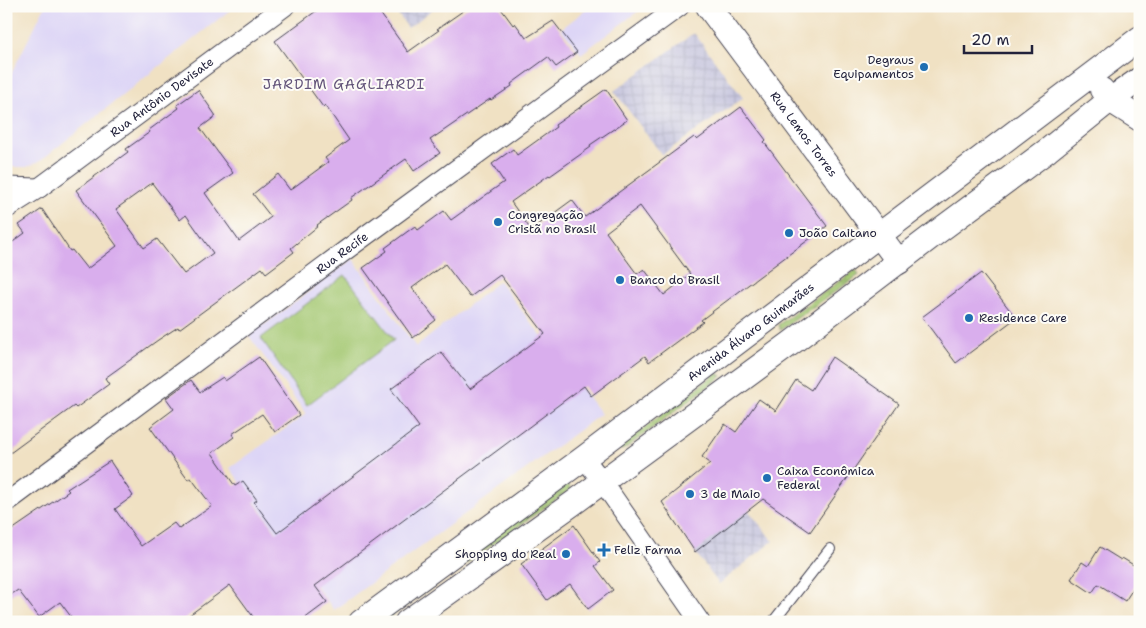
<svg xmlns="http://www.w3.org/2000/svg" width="1146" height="628" viewBox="0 0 1146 628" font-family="'Shantell Sans',sans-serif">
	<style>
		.built { fill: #ddd5f6 }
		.industrial { fill: url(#industrial-grid) }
		.grass { fill: url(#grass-tufts); stroke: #637556 }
		.pitch { fill: #a4c872; stroke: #637556 }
		.building { fill: #d9aeed; fill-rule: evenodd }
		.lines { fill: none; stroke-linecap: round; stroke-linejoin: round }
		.service-casing { stroke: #413f4f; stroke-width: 12 }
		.minor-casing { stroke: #413f4f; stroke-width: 21 }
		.tertiary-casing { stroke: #413f4f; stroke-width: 26 }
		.service { stroke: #fff; stroke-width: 10 }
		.minor { stroke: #fff; stroke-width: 19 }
		.tertiary { stroke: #fff; stroke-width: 24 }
		.poi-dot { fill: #1f6fb2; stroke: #fdfcf7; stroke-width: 2 }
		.labels { text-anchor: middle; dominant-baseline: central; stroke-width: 4; stroke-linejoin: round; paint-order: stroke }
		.poi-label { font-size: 12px; fill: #22223b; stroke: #fdfcf7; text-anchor: start }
		.street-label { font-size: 12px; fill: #22223b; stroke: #fdfcf7 }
		.neighbourhood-label { font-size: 14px; letter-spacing: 1px; fill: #625379; stroke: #fdfcf7 }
	</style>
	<defs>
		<pattern id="industrial-grid" width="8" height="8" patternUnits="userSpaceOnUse" patternTransform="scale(1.25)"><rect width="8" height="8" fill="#c2c1dc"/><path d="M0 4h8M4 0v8" fill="none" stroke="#a6a6be"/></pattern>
		<pattern id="grass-tufts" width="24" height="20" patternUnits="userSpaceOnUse" patternTransform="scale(1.25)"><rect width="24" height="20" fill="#a4c872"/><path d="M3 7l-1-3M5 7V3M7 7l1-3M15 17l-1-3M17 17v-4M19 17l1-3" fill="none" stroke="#85a25f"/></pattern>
	</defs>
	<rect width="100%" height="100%" fill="#fdfcf7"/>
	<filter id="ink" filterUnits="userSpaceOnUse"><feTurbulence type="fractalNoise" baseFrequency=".02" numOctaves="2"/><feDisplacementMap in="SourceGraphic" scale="10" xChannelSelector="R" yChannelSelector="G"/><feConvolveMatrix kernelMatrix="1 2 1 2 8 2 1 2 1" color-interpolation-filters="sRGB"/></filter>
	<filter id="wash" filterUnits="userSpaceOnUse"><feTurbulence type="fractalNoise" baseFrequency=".0096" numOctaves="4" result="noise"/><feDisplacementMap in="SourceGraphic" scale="20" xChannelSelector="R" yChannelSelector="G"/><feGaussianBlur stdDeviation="1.12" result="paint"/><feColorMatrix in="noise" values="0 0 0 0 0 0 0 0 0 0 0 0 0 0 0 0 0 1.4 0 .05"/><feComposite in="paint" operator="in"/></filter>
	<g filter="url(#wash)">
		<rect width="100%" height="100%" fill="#f0e1c3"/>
		<g class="built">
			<path d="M 45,6 L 235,6 L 40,161 L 27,167 L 12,167 L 6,165 L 6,84 Z"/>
			<path d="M 591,6 L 645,6 L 581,54 L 561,29 Z"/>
			<path d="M 353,259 L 416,347 L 499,281 L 601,414 L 334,610 L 230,468 L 306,414 L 249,336 Z"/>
		</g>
		<g class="industrial">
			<path d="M 392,6 L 437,6 L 408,28 Z"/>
			<path d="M 694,33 L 743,98 L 662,155 L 614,91 Z"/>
			<path d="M 748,510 L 773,541 L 719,584 L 695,552 Z"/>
		</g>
		<g class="grass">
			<path d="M 856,270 L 859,275 L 780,330 L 778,325 Z"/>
			<path d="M 717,373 L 722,376 L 623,450 L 618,448 Z"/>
			<path d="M 564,479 L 571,489 L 383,622 L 370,622 Z"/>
		</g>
		<path class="pitch" d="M 345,275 L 394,340 L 307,405 L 261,338 Z"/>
		<g id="blocks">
			<g class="building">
				<path d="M 323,6 L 375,6 L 408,52 L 439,30 L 437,29 L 470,6 L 499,6 L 513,25 L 515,23 L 526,38 L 553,21 L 577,52 L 556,67 L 548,57 L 511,84 L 512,86 L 491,100 L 490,99 L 430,140 L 440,153 L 414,171 L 406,159 L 351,198 L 352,200 L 317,225 L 318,226 L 291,248 L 294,252 L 266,273 L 262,268 L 179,329 L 178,327 L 158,340 L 105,378 L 109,384 L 76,408 L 74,406 L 6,456 L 6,247 L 25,233 L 19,225 L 42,209 L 70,251 L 72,250 L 87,269 L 117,246 L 76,190 L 128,152 L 126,149 L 150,132 L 149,130 L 179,108 L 177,105 L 198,90 L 216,116 L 200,128 L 233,173 L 205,193 L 239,241 L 271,217 L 253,194 L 278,174 L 290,190 L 328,162 L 325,158 L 349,140 L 325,105 L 323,107 L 275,41 ZM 152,183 L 180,220 L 186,215 L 213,253 L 184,274 L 157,239 L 144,248 L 116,209 Z"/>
				<path d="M 606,89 L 627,120 L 590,145 L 591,147 L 550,176 L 549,175 L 511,202 L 531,230 L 572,200 L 585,217 L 694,137 L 697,140 L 741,107 L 766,140 L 764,142 L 827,226 L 701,320 L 703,322 L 649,362 L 645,356 L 591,396 L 584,386 L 315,586 L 327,602 L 300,622 L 257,622 L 230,585 L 180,622 L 75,622 L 60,602 L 39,617 L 18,590 L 6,598 L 6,534 L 69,491 L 67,489 L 110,461 L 133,496 L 115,509 L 141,546 L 174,523 L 179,529 L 212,506 L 191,478 L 188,480 L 150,427 L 174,409 L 166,398 L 191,380 L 200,392 L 223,377 L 225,381 L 259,357 L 299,415 L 275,432 L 262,414 L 232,434 L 234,437 L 212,453 L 235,486 L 243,481 L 257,500 L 254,502 L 277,533 L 419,427 L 391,389 L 441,352 L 470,389 L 545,334 L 500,275 L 470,297 L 445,264 L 412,288 L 436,320 L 413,338 L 363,268 L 387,251 L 385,248 L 415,226 L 418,230 L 444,211 L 451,220 L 504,182 L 492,164 L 513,149 L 517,155 L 556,127 L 555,125 ZM 640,206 L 690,274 L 664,295 L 644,269 L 637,274 L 606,232 Z"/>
				<path d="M 981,273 L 1016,318 L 956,363 L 922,317 Z"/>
				<path d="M 832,357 L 899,404 L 810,532 L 763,499 L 695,552 L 662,502 L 710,463 L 702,457 L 725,424 L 736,432 L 759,399 L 776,411 L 796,380 L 811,390 Z"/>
				<path d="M 574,525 L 600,562 L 595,566 L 613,590 L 588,609 L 570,584 L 547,600 L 521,564 Z"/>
				<path d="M 1100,547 L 1121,560 L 1122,558 L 1140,569 L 1140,578 L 1125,601 L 1098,584 L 1092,593 L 1071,579 L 1082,562 L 1088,566 Z"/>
			</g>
		</g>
	</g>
	<g filter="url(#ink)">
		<use href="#blocks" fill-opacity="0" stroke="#413f4f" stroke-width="1"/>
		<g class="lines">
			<defs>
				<path id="service" d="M 773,622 L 830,549"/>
				<g id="minor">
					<path d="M 6,187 L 39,188"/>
					<path id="s1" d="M 6,209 L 39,188 L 285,6"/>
					<path d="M 584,458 L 602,481 L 700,622"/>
					<path id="s2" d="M 6,503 L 346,250 L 680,6"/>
				</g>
				<g id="tertiary">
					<path id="s3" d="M 708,6 L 899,262"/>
					<path d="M 1102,90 L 1110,100 L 1140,119"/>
					<path id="s4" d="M 361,622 L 584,458 L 1140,38"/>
					<path d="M 407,622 L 572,504 L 794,341 L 936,233 L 1048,150 L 1110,100 L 1140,79"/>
				</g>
			</defs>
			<use href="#service" class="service-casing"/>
			<use href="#minor" class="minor-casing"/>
			<use href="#tertiary" class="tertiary-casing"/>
			<use href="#service" class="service"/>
			<use href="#minor" class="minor"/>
			<use href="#tertiary" class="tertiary"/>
		</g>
	</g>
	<g class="poi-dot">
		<circle cx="924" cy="67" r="5"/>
		<circle cx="498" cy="222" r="5"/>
		<circle cx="789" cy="233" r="5"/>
		<circle cx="620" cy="280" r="5"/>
		<circle cx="969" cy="318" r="5"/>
		<circle cx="767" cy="478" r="5"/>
		<circle cx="690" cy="494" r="5"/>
		<path d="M601.5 542.5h5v5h5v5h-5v5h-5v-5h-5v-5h5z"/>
		<circle cx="566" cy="554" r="5"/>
	</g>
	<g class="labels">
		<g class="poi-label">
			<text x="914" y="60" text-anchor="end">Degraus<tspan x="914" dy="14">Equipamentos</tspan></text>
			<text x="508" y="215">Congregação<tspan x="508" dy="14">Cristã no Brasil</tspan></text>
			<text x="799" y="233">João Caitano</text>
			<text x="630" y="280">Banco do Brasil</text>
			<text x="979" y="318">Residence Care</text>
			<text x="777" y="471">Caixa Econômica<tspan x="777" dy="14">Federal</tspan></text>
			<text x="700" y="494">3 de Maio</text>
			<text x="614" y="550">Feliz Farma</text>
			<text x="556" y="554" text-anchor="end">Shopping do Real</text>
		</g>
		<g class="street-label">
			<text stroke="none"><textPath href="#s1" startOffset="192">Rua Antônio Devisate</textPath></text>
			<text stroke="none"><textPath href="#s3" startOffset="160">Rua Lemos Torres</textPath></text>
			<text stroke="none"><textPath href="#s2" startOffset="419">Rua Recife</textPath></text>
			<text stroke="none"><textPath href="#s4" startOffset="486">Avenida Álvaro Guimarães</textPath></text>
		</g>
		<g class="neighbourhood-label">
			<text x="344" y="84">JARDIM GAGLIARDI</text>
		</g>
	</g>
	<rect width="1146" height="628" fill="none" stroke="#fdfcf7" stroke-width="25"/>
	<path d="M964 45v8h68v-8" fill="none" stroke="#22223b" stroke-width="2.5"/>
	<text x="971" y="45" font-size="15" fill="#22223b" stroke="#fdfcf7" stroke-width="4" paint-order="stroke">20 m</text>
</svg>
